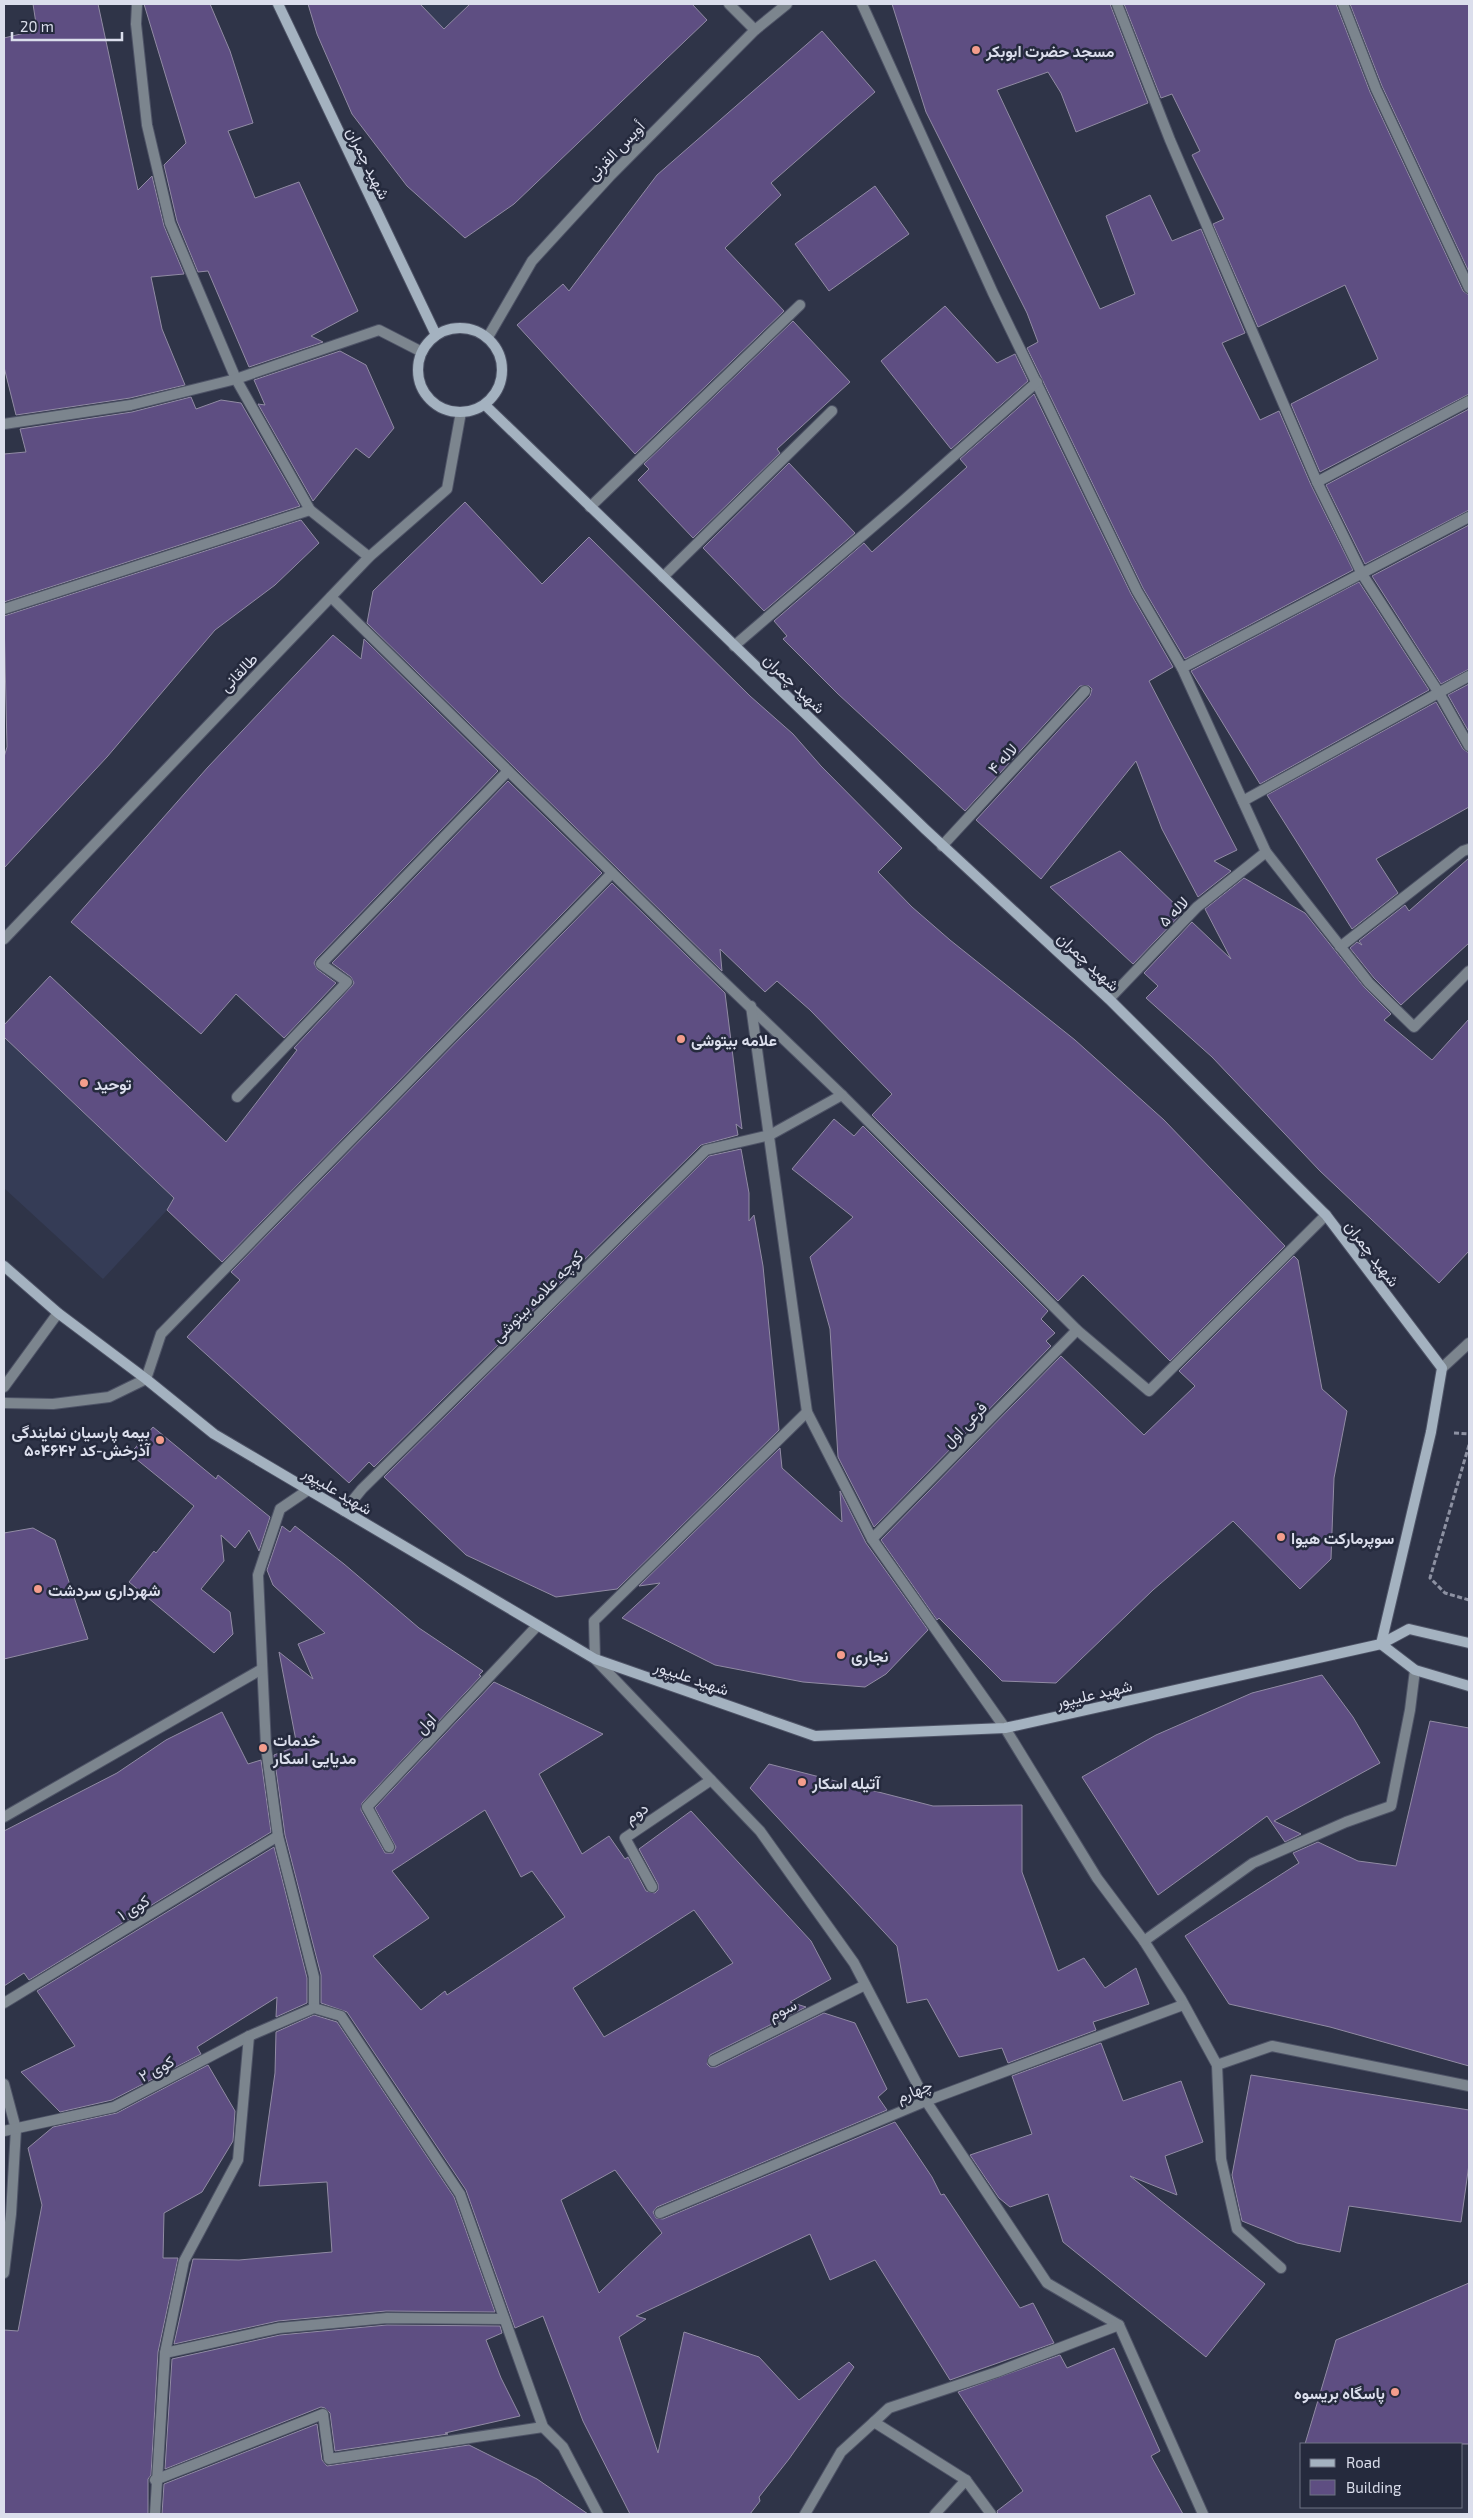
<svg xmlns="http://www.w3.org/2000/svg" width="1473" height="2518" viewBox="0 0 1473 2518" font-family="'Exo 2',Vazirmatn,sans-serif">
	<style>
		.built { fill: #353c56 }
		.building { fill: #5e4e82; stroke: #918ba4; fill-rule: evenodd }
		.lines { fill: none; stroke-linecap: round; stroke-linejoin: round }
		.service-casing { stroke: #4e5366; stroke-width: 12 }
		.minor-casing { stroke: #4e5366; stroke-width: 12 }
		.tertiary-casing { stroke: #4e5366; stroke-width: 12 }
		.secondary-casing { stroke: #4e5366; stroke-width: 12 }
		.path { stroke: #8d91a2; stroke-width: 3; stroke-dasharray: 5 2.5; stroke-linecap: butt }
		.service { stroke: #7c858e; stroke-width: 10 }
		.minor { stroke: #7c858e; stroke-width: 10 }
		.tertiary { stroke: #7c858e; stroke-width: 10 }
		.secondary { stroke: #a4b2c0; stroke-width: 10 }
		.poi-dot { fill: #f49d8c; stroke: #252a3d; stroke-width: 2 }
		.labels { text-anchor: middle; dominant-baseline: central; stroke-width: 5; stroke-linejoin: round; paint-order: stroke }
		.poi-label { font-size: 16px; font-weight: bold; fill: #dbdeec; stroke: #252a3d; text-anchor: start }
		.street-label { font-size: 16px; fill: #dbdeec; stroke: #252a3d }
	</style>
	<rect width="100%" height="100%" fill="#2f3448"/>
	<g class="built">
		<path d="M 420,4 L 470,4 L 444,29 Z"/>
		<path d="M 50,976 L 226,1142 L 174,1198 L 167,1210 L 103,1279 L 4,1188 L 4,1025 Z"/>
	</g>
	<g class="building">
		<path d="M 33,4 L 98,4 L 138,190 L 152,176 L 164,226 L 184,274 L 151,277 L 162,329 L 185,385 L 130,398 L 16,415 L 4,367 L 4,38 L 37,30 Z"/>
		<path d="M 144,4 L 210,4 L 230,51 L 253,123 L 228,131 L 255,198 L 299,182 L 358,311 L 311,336 L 323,342 L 249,367 L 208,271 L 198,272 L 177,221 L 164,165 L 186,143 Z"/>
		<path d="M 308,4 L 420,4 L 444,29 L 470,4 L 692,4 L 707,20 L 514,204 L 465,238 L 407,186 L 352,114 L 317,34 Z"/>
		<path d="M 892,4 L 1110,4 L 1148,103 L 1076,132 L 1061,93 L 1048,72 L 997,90 L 1100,309 L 1135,294 L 1106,216 L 1150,195 L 1172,241 L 1201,229 L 1245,333 L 1222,343 L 1260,420 L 1279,411 L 1311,485 L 1353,570 L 1185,659 L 1143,588 L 1027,348 L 1038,342 L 1027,313 L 926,112 Z"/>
		<path d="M 1124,4 L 1336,4 L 1370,92 L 1463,291 L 1469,295 L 1469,394 L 1320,472 L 1291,404 L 1378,359 L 1345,285 L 1258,327 L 1213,224 L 1224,219 L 1192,155 L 1200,151 L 1172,94 L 1161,98 Z"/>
		<path d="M 1350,4 L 1469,4 L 1469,272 L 1382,86 Z"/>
		<path d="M 822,31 L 875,92 L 771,183 L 781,195 L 725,248 L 784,311 L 635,454 L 517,325 L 563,284 L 569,291 L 657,175 Z"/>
		<path d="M 875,186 L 909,234 L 829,291 L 795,244 Z"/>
		<path d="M 945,306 L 997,363 L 1015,354 L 1028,381 L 951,449 L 881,361 Z"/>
		<path d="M 793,321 L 850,382 L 777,449 L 780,453 L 693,538 L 638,480 L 649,469 L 644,464 Z"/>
		<path d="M 340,351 L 366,365 L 394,428 L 369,458 L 356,448 L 313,501 L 258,404 L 265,405 L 254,380 Z"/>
		<path d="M 1034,394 L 1131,594 L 1173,667 L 1149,681 L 1237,850 L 1214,861 L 1231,871 L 1198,897 L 1162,829 L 1136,761 L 1041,879 L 976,820 L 1090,696 L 1092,689 L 1089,686 L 1080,686 L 965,811 L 838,694 L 783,639 L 787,636 L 774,621 L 864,543 L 872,552 L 967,467 L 960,459 Z"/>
		<path d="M 191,397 L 196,409 L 221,400 L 241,403 L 300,506 L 4,602 L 4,454 L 26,452 L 20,429 L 132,412 Z"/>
		<path d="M 1469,409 L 1469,510 L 1365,564 L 1326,485 Z"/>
		<path d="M 789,463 L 855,533 L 764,611 L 703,548 Z"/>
		<path d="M 465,502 L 542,584 L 589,537 L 750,696 L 793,734 L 821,766 L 902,848 L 878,872 L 912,907 L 950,940 L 1075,1040 L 1164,1120 L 1285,1246 L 1170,1361 L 1083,1275 L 1058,1301 L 872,1115 L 892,1094 L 810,1010 L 777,981 L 765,992 L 720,949 L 722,971 L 367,623 L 373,591 Z"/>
		<path d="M 301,520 L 319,543 L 275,585 L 215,630 L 107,757 L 4,868 L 4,757 L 7,747 L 4,616 Z"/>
		<path d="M 1469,525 L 1469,669 L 1441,684 L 1372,576 Z"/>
		<path d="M 1359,582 L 1429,690 L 1260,784 L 1191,671 Z"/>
		<path d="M 333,635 L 361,659 L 364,639 L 498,771 L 316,959 L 314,963 L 317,969 L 336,983 L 284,1038 L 236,994 L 201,1034 L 71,922 L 208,767 Z"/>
		<path d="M 1469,684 L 1469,732 L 1448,695 Z"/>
		<path d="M 1436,702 L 1463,749 L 1469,753 L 1469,807 L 1376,859 L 1398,893 L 1352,929 L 1267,795 Z"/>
		<path d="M 508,781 L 602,873 L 222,1262 L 167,1210 L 174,1198 L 4,1037 L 4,1025 L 50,976 L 226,1142 L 297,1050 L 294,1048 L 352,986 L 354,983 L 351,977 L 332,963 Z"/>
		<path d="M 1120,851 L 1183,912 L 1133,964 L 1050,887 Z"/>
		<path d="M 1469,858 L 1469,943 L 1401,1005 L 1374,978 L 1350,948 L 1357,942 L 1362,945 L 1359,941 L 1405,905 L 1409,911 Z"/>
		<path d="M 1244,878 L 1305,913 L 1364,987 L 1391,1014 L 1384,1020 L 1432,1060 L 1469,1019 L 1469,1251 L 1439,1283 L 1320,1171 L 1212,1057 L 1146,998 L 1158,986 L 1144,973 L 1192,922 L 1231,959 L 1205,909 Z"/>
		<path d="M 612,883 L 725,993 L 742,1129 L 736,1124 L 738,1135 L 701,1145 L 374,1467 L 369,1462 L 349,1483 L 187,1337 L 240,1280 L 231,1272 Z"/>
		<path d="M 834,1119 L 854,1136 L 863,1126 L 1048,1311 L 1041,1319 L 1055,1333 L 1046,1341 L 1051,1346 L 874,1527 L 838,1457 L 830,1329 L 810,1257 L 853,1217 L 792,1169 Z"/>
		<path d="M 741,1149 L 749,1193 L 749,1221 L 754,1215 L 763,1266 L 779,1430 L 617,1589 L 556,1597 L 466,1555 L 384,1477 L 709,1156 Z"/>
		<path d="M 1294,1256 L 1298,1260 L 1322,1389 L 1347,1411 L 1334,1478 L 1331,1559 L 1300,1589 L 1233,1521 L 1153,1590 L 1056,1683 L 1002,1681 L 939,1618 L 937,1620 L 881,1540 L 1061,1356 L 1144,1435 L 1195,1386 L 1179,1371 Z"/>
		<path d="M 153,1427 L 216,1479 L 218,1475 L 270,1517 L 259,1551 L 249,1530 L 235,1548 L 221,1535 L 224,1561 L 201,1589 L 230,1612 L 233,1634 L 214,1653 L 129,1582 L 154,1551 L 156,1553 L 194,1506 L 130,1454 Z"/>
		<path d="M 780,1448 L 782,1468 L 842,1522 L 840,1491 L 866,1543 L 928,1630 L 886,1674 L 865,1687 L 803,1682 L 715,1665 L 622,1618 L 660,1583 L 639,1586 Z"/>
		<path d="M 282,1526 L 290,1532 L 295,1526 L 344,1564 L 419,1628 L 483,1671 L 479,1675 L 481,1676 L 362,1803 L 361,1810 L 385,1853 L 393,1853 L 396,1847 L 375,1808 L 494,1682 L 603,1734 L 539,1774 L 582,1854 L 609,1836 L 625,1859 L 628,1857 L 646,1891 L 655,1893 L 658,1890 L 658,1884 L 639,1849 L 691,1811 L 811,1941 L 831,1979 L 790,2002 L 806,2007 L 710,2055 L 707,2064 L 710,2067 L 716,2067 L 824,2013 L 855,2023 L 887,2089 L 878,2097 L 887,2110 L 657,2207 L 653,2212 L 656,2218 L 663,2219 L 895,2122 L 932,2177 L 941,2195 L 944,2194 L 1020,2308 L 1033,2303 L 1054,2343 L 950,2380 L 875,2260 L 830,2280 L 810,2234 L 636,2316 L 646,2319 L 619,2337 L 658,2453 L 684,2332 L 759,2357 L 799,2400 L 849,2362 L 854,2367 L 789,2459 L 759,2497 L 760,2501 L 750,2514 L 630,2514 L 583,2421 L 543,2316 L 515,2328 L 466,2190 L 347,2012 L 321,2003 L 321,1975 L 285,1835 L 274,1755 L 297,1746 L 279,1652 L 313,1679 L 298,1644 L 325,1633 L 273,1585 L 267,1570 ZM 485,1810 L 521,1877 L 532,1871 L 565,1917 L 447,1995 L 445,1991 L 421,2010 L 373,1956 L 429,1918 L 392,1871 ZM 694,1910 L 733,1963 L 604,2037 L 573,1988 ZM 615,2170 L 662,2233 L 599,2293 L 561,2200 Z"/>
		<path d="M 33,1528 L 55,1540 L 88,1639 L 4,1659 L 4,1533 Z"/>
		<path d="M 1322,1675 L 1353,1717 L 1380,1763 L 1274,1821 L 1301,1834 L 1285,1842 L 1267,1816 L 1158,1895 L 1082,1777 L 1156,1735 L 1252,1693 Z"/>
		<path d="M 222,1712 L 248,1764 L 261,1760 L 271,1832 L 29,1980 L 24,1973 L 4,1986 L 4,1831 L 117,1773 L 166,1740 Z"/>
		<path d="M 1430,1721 L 1469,1728 L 1469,2066 L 1330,2027 L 1229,2004 L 1185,1936 L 1299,1863 L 1293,1853 L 1318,1842 L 1358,1861 L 1396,1866 Z"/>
		<path d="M 769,1764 L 933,1806 L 1022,1805 L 1022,1872 L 1058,1971 L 1084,1958 L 1105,1988 L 1136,1968 L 1149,2004 L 1093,2022 L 1096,2030 L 1008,2063 L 1002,2048 L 959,2057 L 927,1999 L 907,2003 L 897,1946 L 750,1788 Z"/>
		<path d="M 274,1847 L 307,1978 L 307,2003 L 276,2017 L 277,1997 L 197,2047 L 201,2054 L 112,2100 L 60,2112 L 21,2072 L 75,2046 L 37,1991 Z"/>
		<path d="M 314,2015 L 337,2022 L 454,2197 L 495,2312 L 386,2311 L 278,2321 L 174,2344 L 193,2259 L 239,2260 L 332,2252 L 327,2182 L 259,2186 L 275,2073 L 276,2032 Z"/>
		<path d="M 1101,2043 L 1123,2101 L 1181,2081 L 1203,2142 L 1165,2156 L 1177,2195 L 1130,2176 L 1265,2284 L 1206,2357 L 1063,2242 L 1048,2194 L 1010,2207 L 999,2198 L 970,2155 L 1032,2134 L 1012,2076 Z"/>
		<path d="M 208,2065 L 235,2111 L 233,2141 L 202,2192 L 164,2213 L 163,2258 L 178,2258 L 158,2352 L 151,2475 L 148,2479 L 148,2514 L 4,2514 L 4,2330 L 18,2331 L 42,2205 L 28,2148 L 53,2127 L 117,2113 Z"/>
		<path d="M 1251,2075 L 1469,2110 L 1469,2164 L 1461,2222 L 1349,2206 L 1340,2252 L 1297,2243 L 1242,2221 L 1232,2175 Z"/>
		<path d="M 1469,2283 L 1469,2444 L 1305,2444 L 1336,2340 Z"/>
		<path d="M 387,2325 L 500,2326 L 502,2333 L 486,2340 L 501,2378 L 520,2416 L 445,2433 L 448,2434 L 335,2451 L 330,2413 L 325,2408 L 321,2407 L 165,2469 L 172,2359 L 280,2335 Z"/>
		<path d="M 1114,2348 L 1160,2451 L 1151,2456 L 1183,2514 L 998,2514 L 997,2511 L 1023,2491 L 958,2392 L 1060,2355 L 1067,2368 Z"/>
		<path d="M 317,2424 L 322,2460 L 327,2466 L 469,2445 L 537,2479 L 588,2514 L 162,2514 L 164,2484 Z"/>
	</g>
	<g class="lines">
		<defs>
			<g id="service">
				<path d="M 590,507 L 800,305"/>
				<path d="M 663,577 L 832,411"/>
				<path d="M 942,846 L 1085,691"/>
				<path d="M 165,2353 L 279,2328 L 387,2318 L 504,2319"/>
			</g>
			<g id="minor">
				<path d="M 137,4 L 136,24 L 147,125 L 170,223 L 236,379 L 310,510 L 369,557"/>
				<path d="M 729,4 L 755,30"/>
				<path d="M 862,4 L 993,293 L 1137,591 L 1182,668 L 1266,852 L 1369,983 L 1414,1027 L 1469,971"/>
				<path d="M 1117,4 L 1170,140 L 1317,482 L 1362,574 L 1439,693 L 1469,746"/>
				<path d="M 1343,4 L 1376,89 L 1469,288"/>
				<path d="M 4,424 L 131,405 L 236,379 L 379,330 L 422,352"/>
				<path d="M 1317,482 L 1469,401"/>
				<path d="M 331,597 L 701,960 L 842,1095 L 1077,1330 L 1149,1391 L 1326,1215"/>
				<path d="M 4,609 L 310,510"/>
				<path d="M 734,646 L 904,500 L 1037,382"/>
				<path d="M 1182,668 L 1469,517"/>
				<path d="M 1243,801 L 1469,676"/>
				<path d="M 1340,947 L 1463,851 L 1469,849"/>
				<path d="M 1109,999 L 1197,907 L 1266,852"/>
				<path d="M 751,1006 L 807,1412 L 872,1539 L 1005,1728 L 1097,1878 L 1144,1941 L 1181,1999 L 1217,2065 L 1272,2046 L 1469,2086"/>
				<path d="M 237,1097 L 347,982 L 321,964 L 508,771"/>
				<path d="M 4,1387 L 58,1313"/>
				<path d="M 4,1403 L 53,1404 L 109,1397 L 146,1379 L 161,1334 L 612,873"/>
				<path d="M 807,1412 L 594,1621 L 595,1659 L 760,1831 L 854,1963 L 926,2101 L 1047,2283 L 1119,2325 L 1203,2514"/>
				<path d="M 308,1490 L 280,1509 L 258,1575 L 266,1747 L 278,1836 L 314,1977 L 314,2008 L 341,2016 L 460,2194 L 543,2427 L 563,2447 L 598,2514"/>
				<path d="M 344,1511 L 362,1489 L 706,1150 L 770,1135 L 842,1095"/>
				<path d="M 872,1539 L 1077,1330"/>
				<path d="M 4,1817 L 262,1669"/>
				<path d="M 389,1847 L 367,1807 L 537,1626"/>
				<path d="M 652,1887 L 625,1838 L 711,1780"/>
				<path d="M 1144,1941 L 1253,1863 L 1346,1822 L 1391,1806 L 1410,1710 L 1415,1670"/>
				<path d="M 4,2003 L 278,1836"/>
				<path d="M 713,2061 L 865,1985"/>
				<path d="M 1217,2065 L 1221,2159 L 1237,2229 L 1281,2268"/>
				<path d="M 4,2084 L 16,2129 L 11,2214 L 4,2273"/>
				<path d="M 4,2131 L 114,2107 L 249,2036 L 314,2008"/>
				<path d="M 660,2213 L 926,2101 L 1183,2005"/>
				<path d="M 874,2422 L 889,2408 L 997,2372 L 1119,2325"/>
				<path d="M 155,2480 L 323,2414 L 329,2459 L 543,2427"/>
				<path d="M 155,2514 L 165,2353 L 184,2261 L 238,2160 L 249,2036"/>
				<path d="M 805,2514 L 841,2452 L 874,2422 L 966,2480 L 991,2514"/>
				<path d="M 935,2514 L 966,2480"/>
			</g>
			<g id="tertiary">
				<path d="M 488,337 L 532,261 L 610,176 L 755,30 L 787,4"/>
				<path d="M 4,939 L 369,557 L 447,489 L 461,412"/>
				<path d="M 1442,1368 L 1469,1343"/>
			</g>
			<g id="secondary">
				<path d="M 278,4 L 436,335"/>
				<circle cx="460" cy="370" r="42"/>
				<path d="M 485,405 L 926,830 L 1109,999 L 1326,1215 L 1442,1368 L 1431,1432 L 1381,1644"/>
				<path d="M 4,1266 L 58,1313 L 146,1379 L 214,1434 L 595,1659 L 815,1736 L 1005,1728 L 1381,1644 L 1409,1629 L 1469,1643"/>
				<path d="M 1381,1644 L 1415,1670 L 1469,1686"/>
			</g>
		</defs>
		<use href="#service" class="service-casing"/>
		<use href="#minor" class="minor-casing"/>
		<use href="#tertiary" class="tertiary-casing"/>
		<use href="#secondary" class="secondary-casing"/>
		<g class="path">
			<path d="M 1454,1433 L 1469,1434"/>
			<path d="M 1469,1445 L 1430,1578 L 1445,1593 L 1469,1600"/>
		</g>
		<use href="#service" class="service"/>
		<use href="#minor" class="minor"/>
		<use href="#tertiary" class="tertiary"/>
		<use href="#secondary" class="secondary"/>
	</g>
	<g class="poi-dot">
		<circle cx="976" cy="50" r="5"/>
		<circle cx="681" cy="1039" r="5"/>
		<circle cx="84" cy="1083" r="5"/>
		<circle cx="160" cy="1440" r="5"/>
		<circle cx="1281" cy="1537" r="5"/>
		<circle cx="38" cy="1589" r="5"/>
		<circle cx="841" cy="1655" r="5"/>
		<circle cx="263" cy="1748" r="5"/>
		<circle cx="802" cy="1782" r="5"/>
		<circle cx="1395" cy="2392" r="5"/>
	</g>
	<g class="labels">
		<g class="poi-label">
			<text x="986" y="50">مسجد حضرت ابوبکر</text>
			<text x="691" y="1039">علامه بیتوشی</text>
			<text x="94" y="1083">توحید</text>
			<text x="150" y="1431" text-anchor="end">بیمه پارسیان نمایندگی<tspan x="150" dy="18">آذرخش-کد ۵۰۴۶۴۲</tspan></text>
			<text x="1291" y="1537">سوپرمارکت هیوا</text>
			<text x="48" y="1589">شهرداری سردشت</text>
			<text x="851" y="1655">نجاری</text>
			<text x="273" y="1739">خدمات<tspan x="273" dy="18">مدیایی اسکار</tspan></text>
			<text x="812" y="1782">آتیله اسکار</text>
			<text x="1385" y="2392" text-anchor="end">پاسگاه بریسوه</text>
		</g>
		<g class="street-label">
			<text transform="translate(615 150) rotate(-46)">أویس القرنی</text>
			<text transform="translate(369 163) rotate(64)">شهید چمران</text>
			<text transform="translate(238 672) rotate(-46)">طالقانی</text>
			<text transform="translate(795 683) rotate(44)">شهید چمران</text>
			<text transform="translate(1002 758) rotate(-47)">لاله ۴</text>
			<text transform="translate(1173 911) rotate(-45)">لاله ۵</text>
			<text transform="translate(1089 961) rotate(43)">شهید چمران</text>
			<text transform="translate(1373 1253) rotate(53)">شهید چمران</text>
			<text transform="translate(537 1296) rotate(-45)">کوچه علامه بیتوشی</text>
			<text transform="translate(964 1424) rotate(-46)">فرعی اول</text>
			<text transform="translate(338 1490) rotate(31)">شهید علیپور</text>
			<text transform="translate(692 1677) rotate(19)">شهید علیپور</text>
			<text transform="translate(1094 1693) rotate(-13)">شهید علیپور</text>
			<text transform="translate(425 1723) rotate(-47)">اول</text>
			<text transform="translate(636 1812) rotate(-34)">دوم</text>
			<text transform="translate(133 1907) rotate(-31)">کوی ۱</text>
			<text transform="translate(782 2009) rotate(-26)">سوم</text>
			<text transform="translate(156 2068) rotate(-28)">کوی ۲</text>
			<text transform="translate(914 2090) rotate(-22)">چهارم</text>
		</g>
	</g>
	<rect width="1473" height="2518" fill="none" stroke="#dbdeec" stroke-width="10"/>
	<rect x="1300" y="2443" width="162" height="65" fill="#252a3d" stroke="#6e7283"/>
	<rect x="1310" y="2459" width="25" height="8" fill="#a4b2c0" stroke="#6e7283"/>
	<text x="1346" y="2468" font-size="15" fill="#dbdeec">Road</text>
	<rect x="1310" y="2480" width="25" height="15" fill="#5e4e82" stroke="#6e7283"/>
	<text x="1346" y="2493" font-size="15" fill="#dbdeec">Building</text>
	<path d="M12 32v8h110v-8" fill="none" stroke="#dbdeec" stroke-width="2.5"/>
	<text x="20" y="32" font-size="15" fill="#dbdeec" stroke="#252a3d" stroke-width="4" paint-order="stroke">20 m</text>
</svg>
